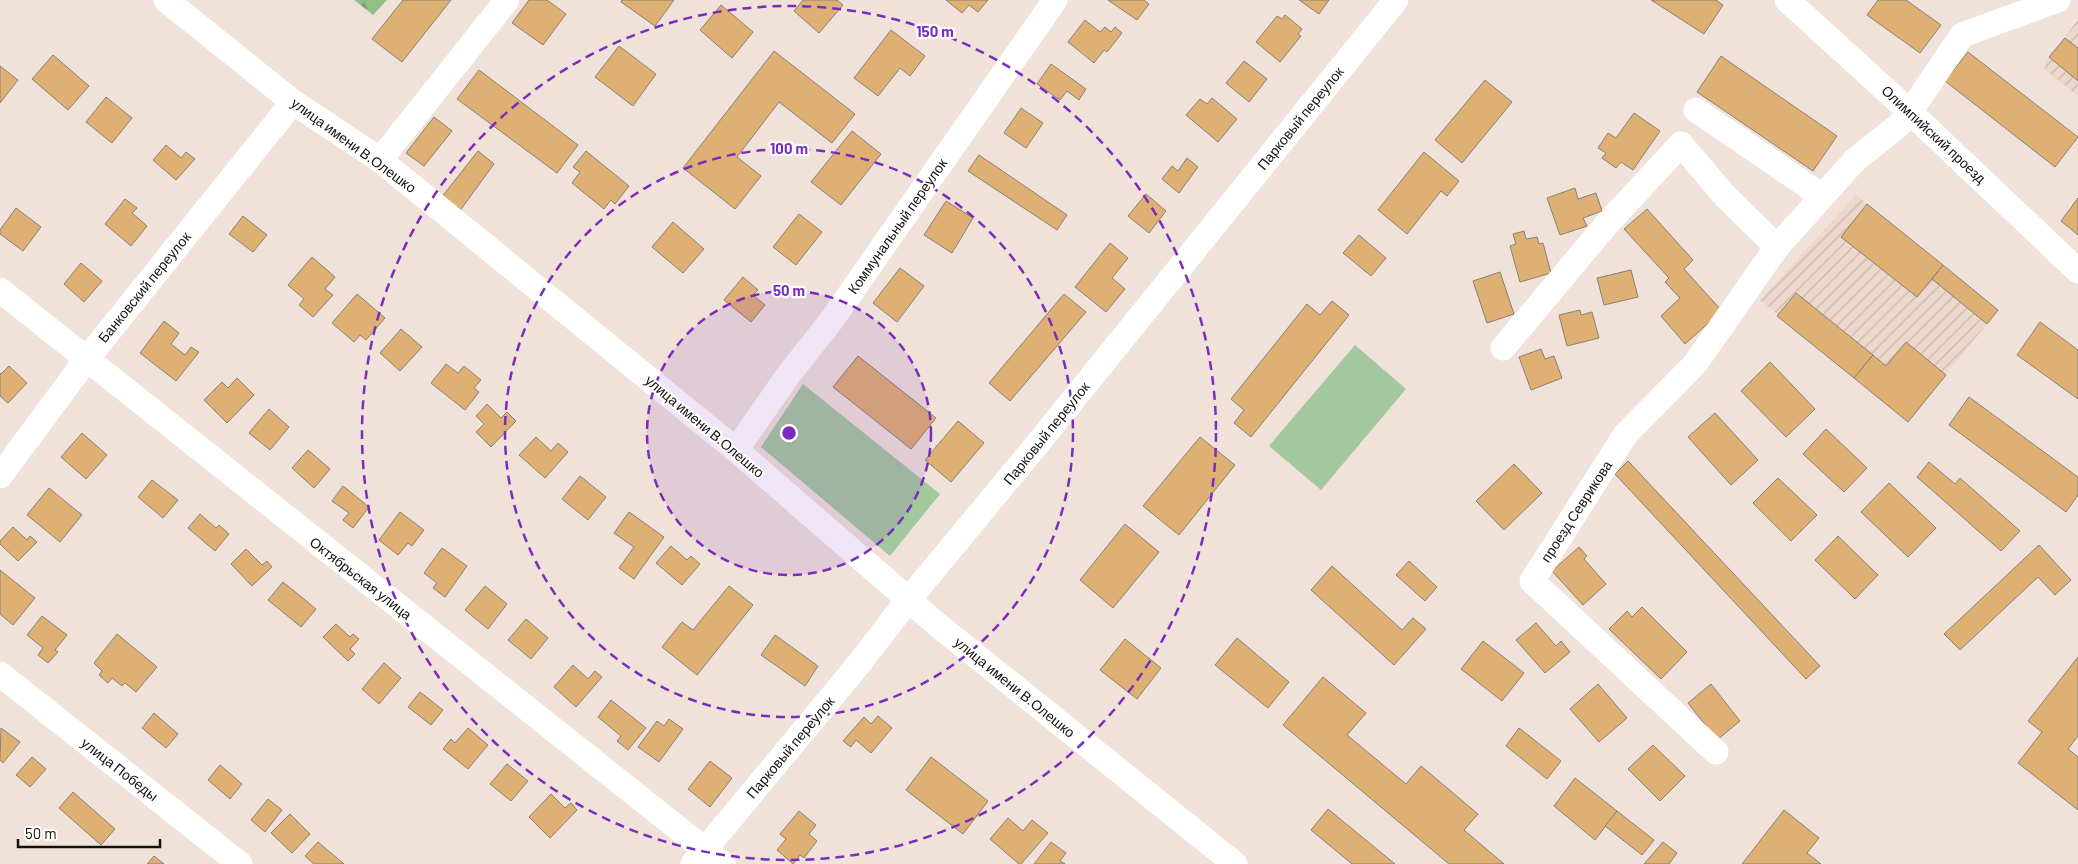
<svg xmlns="http://www.w3.org/2000/svg" width="2078" height="864" viewBox="0 0 2078 864" font-family="Barlow,sans-serif">
	<style>
		.industrial { fill: url(#industrial-furrows) }
		.forest { fill: url(#forest-firs) }
		.green { fill: #a4c89e }
		.building { fill: #deb073; stroke: #898075 }
		.lines { fill: none; stroke-linecap: round; stroke-linejoin: round }
		.minor { stroke: #fff; stroke-width: 25 }
		.ring { fill: none; stroke: #7b2cbf; stroke-width: 2.5; stroke-dasharray: 9 6 }
		.labels { text-anchor: middle; dominant-baseline: central; stroke-width: 4.5; stroke-linejoin: round; paint-order: stroke }
		.street-label { font-size: 14px; fill: #14100d; stroke: #fff }
		.centre { fill: #7b2cbf; stroke: #fff; stroke-width: 2.5 }
		.ring-label { font-size: 15px; text-anchor: middle; font-weight: bold; fill: #7b2cbf; stroke: #fff; stroke-width: 4.5; stroke-linejoin: round; paint-order: stroke }
	</style>
	<defs>
		<pattern id="industrial-furrows" width="10" height="10" patternUnits="userSpaceOnUse" patternTransform="scale(1.25)"><rect width="10" height="10" fill="#edd7ca"/><path d="M-1 1l2-2M0 10L10 0M9 11l2-2" fill="none" stroke="#cab8ac"/></pattern>
		<pattern id="forest-firs" width="22" height="20" patternUnits="userSpaceOnUse" patternTransform="scale(1.25)"><rect width="22" height="20" fill="#8fc087"/><path d="M5 1l3.5 6h-7zM16 11l3.5 6h-7z" fill="#7aa473"/></pattern>
	</defs>
	<rect width="100%" height="100%" fill="#f0e2d9"/>
	<g class="industrial">
		<path d="M 2078,20 L 2078,96 L 2044,69 L 2049,57 Z"/>
		<path d="M 1856,195 L 1998,310 L 1908,422 L 1760,300 Z"/>
	</g>
	<path class="forest" d="M 354,0 L 387,0 L 373,15 Z"/>
	<g class="green">
		<path d="M 1355,345 L 1406,389 L 1321,490 L 1269,446 Z"/>
		<path d="M 803,384 L 940,494 L 890,556 L 761,447 Z"/>
	</g>
	<g class="building">
		<path d="M 403,0 L 451,0 L 402,62 L 372,39 Z"/>
		<path d="M 529,0 L 547,0 L 566,14 L 543,45 L 512,23 Z"/>
		<path d="M 622,0 L 674,0 L 655,26 L 621,2 Z"/>
		<path d="M 803,0 L 837,0 L 843,5 L 819,33 L 794,11 Z"/>
		<path d="M 946,0 L 988,0 L 978,12 L 969,5 L 962,13 Z"/>
		<path d="M 1108,0 L 1144,0 L 1149,4 L 1137,20 Z"/>
		<path d="M 1299,0 L 1329,0 L 1319,14 Z"/>
		<path d="M 1651,0 L 1716,0 L 1723,5 L 1704,34 Z"/>
		<path d="M 1878,0 L 1906,0 L 1941,25 L 1920,53 L 1867,15 Z"/>
		<path d="M 721,5 L 753,32 L 732,58 L 700,30 Z"/>
		<path d="M 1285,15 L 1302,29 L 1298,34 L 1301,36 L 1280,62 L 1256,42 L 1277,16 L 1282,19 Z"/>
		<path d="M 1085,20 L 1100,32 L 1105,27 L 1111,32 L 1115,27 L 1122,33 L 1107,52 L 1104,50 L 1094,63 L 1068,42 Z"/>
		<path d="M 891,30 L 925,56 L 910,76 L 900,68 L 878,96 L 854,78 Z"/>
		<path d="M 2065,38 L 2078,48 L 2078,81 L 2049,57 Z"/>
		<path d="M 619,46 L 656,74 L 633,106 L 595,77 Z"/>
		<path d="M 774,51 L 855,114 L 832,143 L 779,102 L 737,157 L 761,176 L 735,209 L 683,168 Z"/>
		<path d="M 1968,52 L 2078,137 L 2055,167 L 1945,81 Z"/>
		<path d="M 53,55 L 89,86 L 68,110 L 32,79 Z"/>
		<path d="M 1721,56 L 1837,136 L 1813,171 L 1697,92 Z"/>
		<path d="M 1244,61 L 1267,79 L 1249,102 L 1226,83 Z"/>
		<path d="M 1051,64 L 1086,89 L 1079,100 L 1067,91 L 1060,100 L 1037,84 Z"/>
		<path d="M 0,66 L 18,80 L 0,103 Z"/>
		<path d="M 479,70 L 578,145 L 557,173 L 457,99 Z"/>
		<path d="M 1485,80 L 1512,102 L 1462,163 L 1435,140 Z"/>
		<path d="M 106,97 L 132,118 L 112,143 L 86,122 Z"/>
		<path d="M 1212,98 L 1237,119 L 1218,142 L 1186,115 L 1200,99 L 1207,104 Z"/>
		<path d="M 1021,108 L 1043,123 L 1026,148 L 1004,133 Z"/>
		<path d="M 1634,113 L 1660,131 L 1633,170 L 1621,162 L 1616,168 L 1602,158 L 1606,153 L 1598,148 L 1608,133 L 1616,138 Z"/>
		<path d="M 434,117 L 452,131 L 424,166 L 406,153 Z"/>
		<path d="M 852,131 L 881,154 L 841,205 L 811,182 Z"/>
		<path d="M 166,145 L 181,158 L 186,152 L 195,159 L 176,180 L 153,160 Z"/>
		<path d="M 478,151 L 494,164 L 459,212 L 441,198 Z"/>
		<path d="M 586,151 L 629,186 L 615,204 L 611,200 L 604,209 L 572,183 L 580,172 L 573,167 Z"/>
		<path d="M 1424,152 L 1459,181 L 1447,196 L 1441,191 L 1407,234 L 1378,210 Z"/>
		<path d="M 979,155 L 1067,215 L 1057,230 L 968,171 Z"/>
		<path d="M 1187,158 L 1198,167 L 1179,193 L 1162,179 L 1172,166 L 1178,171 Z"/>
		<path d="M 1575,188 L 1578,199 L 1596,193 L 1602,211 L 1583,218 L 1587,226 L 1560,235 L 1547,198 Z"/>
		<path d="M 1146,194 L 1166,211 L 1149,233 L 1128,216 Z"/>
		<path d="M 2078,198 L 2078,235 L 2061,221 Z"/>
		<path d="M 125,199 L 137,208 L 132,213 L 147,226 L 131,246 L 105,224 Z"/>
		<path d="M 946,201 L 973,218 L 952,253 L 924,235 Z"/>
		<path d="M 1867,204 L 1943,265 L 1917,297 L 1841,237 Z"/>
		<path d="M 16,208 L 41,227 L 23,251 L 0,234 L 0,230 Z"/>
		<path d="M 1647,209 L 1693,260 L 1684,269 L 1722,311 L 1685,344 L 1661,316 L 1680,298 L 1665,282 L 1669,278 L 1624,229 Z"/>
		<path d="M 799,214 L 822,232 L 796,265 L 773,247 Z"/>
		<path d="M 243,216 L 267,235 L 253,252 L 229,234 Z"/>
		<path d="M 673,222 L 704,249 L 683,273 L 652,247 Z"/>
		<path d="M 1524,231 L 1526,239 L 1537,237 L 1539,244 L 1543,243 L 1551,273 L 1520,282 L 1510,246 L 1516,244 L 1513,234 Z"/>
		<path d="M 1359,235 L 1386,258 L 1371,276 L 1343,253 Z"/>
		<path d="M 1110,243 L 1128,258 L 1112,278 L 1125,289 L 1106,312 L 1075,287 Z"/>
		<path d="M 312,257 L 335,277 L 325,289 L 333,295 L 313,317 L 299,305 L 304,299 L 288,285 Z"/>
		<path d="M 81,263 L 102,281 L 84,302 L 64,284 Z"/>
		<path d="M 1943,265 L 1998,310 L 1987,324 L 1932,279 Z"/>
		<path d="M 900,268 L 924,286 L 897,322 L 873,303 Z"/>
		<path d="M 1631,270 L 1638,297 L 1604,305 L 1597,278 Z"/>
		<path d="M 1500,272 L 1514,314 L 1487,323 L 1473,281 Z"/>
		<path d="M 743,277 L 758,290 L 753,295 L 765,305 L 751,322 L 724,300 Z"/>
		<path d="M 1796,293 L 1873,355 L 1854,378 L 1777,316 Z"/>
		<path d="M 357,294 L 385,318 L 366,340 L 360,335 L 354,342 L 332,323 Z"/>
		<path d="M 1064,294 L 1086,312 L 1010,401 L 989,383 Z"/>
		<path d="M 1332,301 L 1349,315 L 1251,437 L 1234,423 L 1244,410 L 1231,399 L 1307,304 L 1320,315 Z"/>
		<path d="M 1580,310 L 1581,315 L 1592,312 L 1599,338 L 1567,346 L 1559,315 Z"/>
		<path d="M 164,321 L 179,333 L 171,344 L 185,355 L 191,347 L 199,352 L 176,381 L 140,353 Z"/>
		<path d="M 2040,322 L 2078,350 L 2078,399 L 2017,355 Z"/>
		<path d="M 401,329 L 422,347 L 400,371 L 380,353 Z"/>
		<path d="M 1906,342 L 1946,375 L 1908,422 L 1854,378 L 1873,355 L 1886,366 Z"/>
		<path d="M 1541,349 L 1545,359 L 1554,356 L 1562,378 L 1531,390 L 1519,357 Z"/>
		<path d="M 858,356 L 936,418 L 911,449 L 833,387 Z"/>
		<path d="M 1770,362 L 1815,409 L 1786,437 L 1741,391 Z"/>
		<path d="M 446,364 L 458,373 L 464,366 L 481,380 L 474,388 L 479,392 L 465,410 L 431,383 Z"/>
		<path d="M 9,366 L 27,383 L 8,403 L 0,396 L 0,373 L 1,374 Z"/>
		<path d="M 237,378 L 254,395 L 227,423 L 204,400 L 222,382 L 228,388 Z"/>
		<path d="M 1969,397 L 2078,477 L 2078,495 L 2066,512 L 1949,425 Z"/>
		<path d="M 487,404 L 501,418 L 507,412 L 516,421 L 491,447 L 476,432 L 484,424 L 476,416 Z"/>
		<path d="M 269,409 L 289,427 L 270,450 L 249,433 Z"/>
		<path d="M 1715,413 L 1758,460 L 1731,485 L 1688,437 Z"/>
		<path d="M 958,421 L 984,443 L 951,482 L 925,460 Z"/>
		<path d="M 1826,429 L 1867,468 L 1844,492 L 1803,454 Z"/>
		<path d="M 82,433 L 107,455 L 86,479 L 61,457 Z"/>
		<path d="M 536,437 L 551,451 L 558,443 L 568,452 L 545,478 L 519,455 Z"/>
		<path d="M 1200,437 L 1235,465 L 1179,535 L 1143,506 Z"/>
		<path d="M 308,450 L 330,469 L 314,488 L 292,468 Z"/>
		<path d="M 1628,461 L 1820,666 L 1806,679 L 1615,474 Z"/>
		<path d="M 1929,462 L 1955,484 L 1960,478 L 2020,531 L 2001,551 L 1917,477 Z"/>
		<path d="M 1514,464 L 1542,493 L 1504,530 L 1476,501 Z"/>
		<path d="M 580,476 L 606,497 L 588,520 L 562,499 Z"/>
		<path d="M 1778,478 L 1817,515 L 1791,541 L 1753,503 Z"/>
		<path d="M 152,480 L 178,500 L 163,518 L 138,497 Z"/>
		<path d="M 1889,483 L 1936,528 L 1908,557 L 1861,512 Z"/>
		<path d="M 343,486 L 369,507 L 353,528 L 343,520 L 349,513 L 332,501 Z"/>
		<path d="M 49,488 L 82,515 L 60,542 L 27,515 Z"/>
		<path d="M 400,512 L 424,530 L 412,546 L 408,543 L 398,555 L 379,540 Z"/>
		<path d="M 629,512 L 664,537 L 634,579 L 619,568 L 634,547 L 614,533 Z"/>
		<path d="M 200,514 L 216,528 L 219,525 L 229,534 L 215,551 L 188,528 Z"/>
		<path d="M 1125,524 L 1159,552 L 1113,608 L 1080,580 Z"/>
		<path d="M 13,527 L 27,540 L 30,536 L 37,542 L 18,561 L 0,544 L 0,541 Z"/>
		<path d="M 1838,536 L 1878,575 L 1855,599 L 1815,560 Z"/>
		<path d="M 2039,545 L 2071,580 L 2055,595 L 2038,577 L 1960,650 L 1944,634 Z"/>
		<path d="M 671,546 L 687,560 L 691,556 L 700,564 L 682,585 L 656,563 Z"/>
		<path d="M 1579,547 L 1587,556 L 1584,559 L 1606,584 L 1583,605 L 1552,571 Z"/>
		<path d="M 442,548 L 467,566 L 445,597 L 433,588 L 437,583 L 424,573 Z"/>
		<path d="M 246,549 L 262,565 L 267,561 L 272,567 L 252,586 L 231,564 Z"/>
		<path d="M 1409,561 L 1437,587 L 1425,601 L 1396,575 Z"/>
		<path d="M 1332,566 L 1402,630 L 1413,618 L 1426,629 L 1394,665 L 1311,590 Z"/>
		<path d="M 0,570 L 35,598 L 13,625 L 0,614 Z"/>
		<path d="M 283,582 L 316,609 L 301,627 L 268,600 Z"/>
		<path d="M 485,586 L 507,604 L 488,629 L 465,610 Z"/>
		<path d="M 729,586 L 753,605 L 697,675 L 662,647 L 682,622 L 693,630 Z"/>
		<path d="M 1642,607 L 1687,652 L 1661,679 L 1609,629 L 1627,611 L 1632,617 Z"/>
		<path d="M 42,616 L 67,635 L 55,650 L 58,652 L 48,663 L 38,655 L 43,648 L 27,635 Z"/>
		<path d="M 526,619 L 548,638 L 531,659 L 508,640 Z"/>
		<path d="M 1536,623 L 1556,646 L 1561,641 L 1570,652 L 1545,673 L 1516,640 Z"/>
		<path d="M 336,624 L 350,637 L 353,634 L 359,639 L 350,649 L 355,654 L 348,661 L 323,637 Z"/>
		<path d="M 117,634 L 157,667 L 136,692 L 125,683 L 122,686 L 112,678 L 108,683 L 99,675 L 102,671 L 94,663 Z"/>
		<path d="M 775,635 L 818,666 L 805,686 L 761,655 Z"/>
		<path d="M 1237,638 L 1289,682 L 1268,708 L 1215,665 Z"/>
		<path d="M 1125,639 L 1161,668 L 1137,699 L 1100,670 Z"/>
		<path d="M 1483,641 L 1524,673 L 1502,701 L 1461,669 Z"/>
		<path d="M 2078,657 L 2078,736 L 2068,749 L 2078,757 L 2078,810 L 2018,763 L 2042,732 L 2028,721 Z"/>
		<path d="M 384,663 L 401,678 L 379,704 L 362,689 Z"/>
		<path d="M 573,665 L 588,679 L 595,671 L 602,677 L 576,707 L 554,687 Z"/>
		<path d="M 1323,677 L 1366,713 L 1347,735 L 1406,784 L 1421,766 L 1478,814 L 1464,830 L 1504,864 L 1449,864 L 1283,725 Z"/>
		<path d="M 1598,684 L 1627,718 L 1599,742 L 1570,709 Z"/>
		<path d="M 1711,684 L 1740,721 L 1717,740 L 1688,703 Z"/>
		<path d="M 420,692 L 443,710 L 431,725 L 408,707 Z"/>
		<path d="M 611,700 L 646,728 L 628,750 L 617,741 L 621,736 L 598,717 Z"/>
		<path d="M 154,713 L 178,734 L 166,748 L 142,728 Z"/>
		<path d="M 878,716 L 892,728 L 871,753 L 856,740 L 851,747 L 843,741 L 864,717 L 871,724 Z"/>
		<path d="M 669,719 L 683,729 L 659,762 L 638,747 L 657,721 L 664,726 Z"/>
		<path d="M 1,728 L 20,742 L 3,763 L 0,760 Z"/>
		<path d="M 468,728 L 488,745 L 468,769 L 443,749 L 451,739 L 455,743 Z"/>
		<path d="M 1519,728 L 1561,761 L 1547,779 L 1506,746 Z"/>
		<path d="M 1653,745 L 1685,776 L 1660,801 L 1628,769 Z"/>
		<path d="M 32,757 L 46,769 L 30,787 L 16,775 Z"/>
		<path d="M 931,757 L 988,801 L 963,834 L 906,790 Z"/>
		<path d="M 710,761 L 732,778 L 710,807 L 688,789 Z"/>
		<path d="M 507,764 L 528,781 L 511,801 L 490,784 Z"/>
		<path d="M 220,765 L 242,784 L 230,799 L 208,780 Z"/>
		<path d="M 1575,778 L 1617,811 L 1595,840 L 1554,806 Z"/>
		<path d="M 73,792 L 115,829 L 101,845 L 59,808 Z"/>
		<path d="M 551,794 L 565,808 L 571,803 L 577,810 L 550,838 L 529,817 Z"/>
		<path d="M 268,799 L 282,810 L 265,832 L 251,820 Z"/>
		<path d="M 1328,809 L 1395,864 L 1352,864 L 1311,830 Z"/>
		<path d="M 1784,810 L 1819,838 L 1807,853 L 1821,864 L 1742,864 Z"/>
		<path d="M 799,811 L 816,825 L 809,834 L 817,841 L 804,858 L 800,855 L 793,864 L 777,850 L 786,839 L 780,834 Z"/>
		<path d="M 1617,811 L 1654,840 L 1642,855 L 1605,826 Z"/>
		<path d="M 290,814 L 310,834 L 292,853 L 271,833 Z"/>
		<path d="M 1008,818 L 1023,831 L 1032,820 L 1048,833 L 1021,864 L 1019,864 L 990,839 Z"/>
		<path d="M 318,842 L 344,864 L 314,864 L 305,856 Z"/>
		<path d="M 1051,842 L 1066,853 L 1060,861 L 1065,864 L 1034,864 Z"/>
		<path d="M 1663,842 L 1677,853 L 1669,864 L 1644,864 Z"/>
		<path d="M 154,856 L 164,864 L 147,864 Z"/>
	</g>
	<g class="lines">
		<g class="minor">
			<path d="M 166,0 L 293,102 L 380,160 L 736,450 L 939,626 L 1235,864"/>
			<path d="M 1787,0 L 1910,112 L 2078,271"/>
			<path d="M 1696,110 L 1822,196"/>
			<path d="M 380,160 L 507,0"/>
			<path d="M 0,290 L 723,864"/>
			<path d="M 1503,348 L 1606,225 L 1681,144 L 1725,196 L 1777,247"/>
			<path d="M 736,450 L 789,374 L 831,321 L 1055,0"/>
			<path d="M 0,476 L 86,360 L 293,102"/>
			<path d="M 0,674 L 240,864"/>
			<path d="M 1716,752 L 1532,581 L 1625,435 L 1695,364 L 1777,247 L 1855,160 L 1899,125 L 1910,112 L 1962,35 L 2058,0"/>
			<path d="M 693,864 L 858,665 L 909,599 L 1039,442 L 1396,0"/>
		</g>
	</g>
	<circle cx="789" cy="433" r="142" fill="#7b2cbf" fill-opacity=".12"/>
	<g class="ring">
		<circle cx="789" cy="433" r="142"/>
		<circle cx="789" cy="433" r="284"/>
		<circle cx="789" cy="433" r="427"/>
	</g>
	<g class="labels">
		<g class="street-label">
			<text transform="translate(1300 118) rotate(-51)">Парковый переулок</text>
			<text transform="translate(1934 134) rotate(43)">Олимпийский проезд</text>
			<text transform="translate(354 145) rotate(36)">улица имени В.Олешко</text>
			<text transform="translate(897 226) rotate(-55)">Коммунальный переулок</text>
			<text transform="translate(144 287) rotate(-51)">Банковский переулок</text>
			<text transform="translate(705 426) rotate(40)">улица имени В.Олешко</text>
			<text transform="translate(1046 433) rotate(-51)">Парковый переулок</text>
			<text transform="translate(1576 511) rotate(-57)">проезд Севрикова</text>
			<text transform="translate(361 578) rotate(38)">Октябрьская улица</text>
			<text transform="translate(1015 687) rotate(39)">улица имени В.Олешко</text>
			<text transform="translate(790 747) rotate(-50)">Парковый переулок</text>
			<text transform="translate(120 769) rotate(38)">улица Победы</text>
		</g>
	</g>
	<circle cx="789" cy="433" r="8" class="centre"/>
	<g class="ring-label">
		<text x="935" y="37">150 m</text>
		<text x="789" y="154">100 m</text>
		<text x="789" y="296">50 m</text>
	</g>
	<path d="M18 839v8h142v-8" fill="none" stroke="#14100d" stroke-width="2.5"/>
	<text x="25" y="839" font-size="15" fill="#14100d" stroke="#ffffff" stroke-width="4" paint-order="stroke">50 m</text>
</svg>
